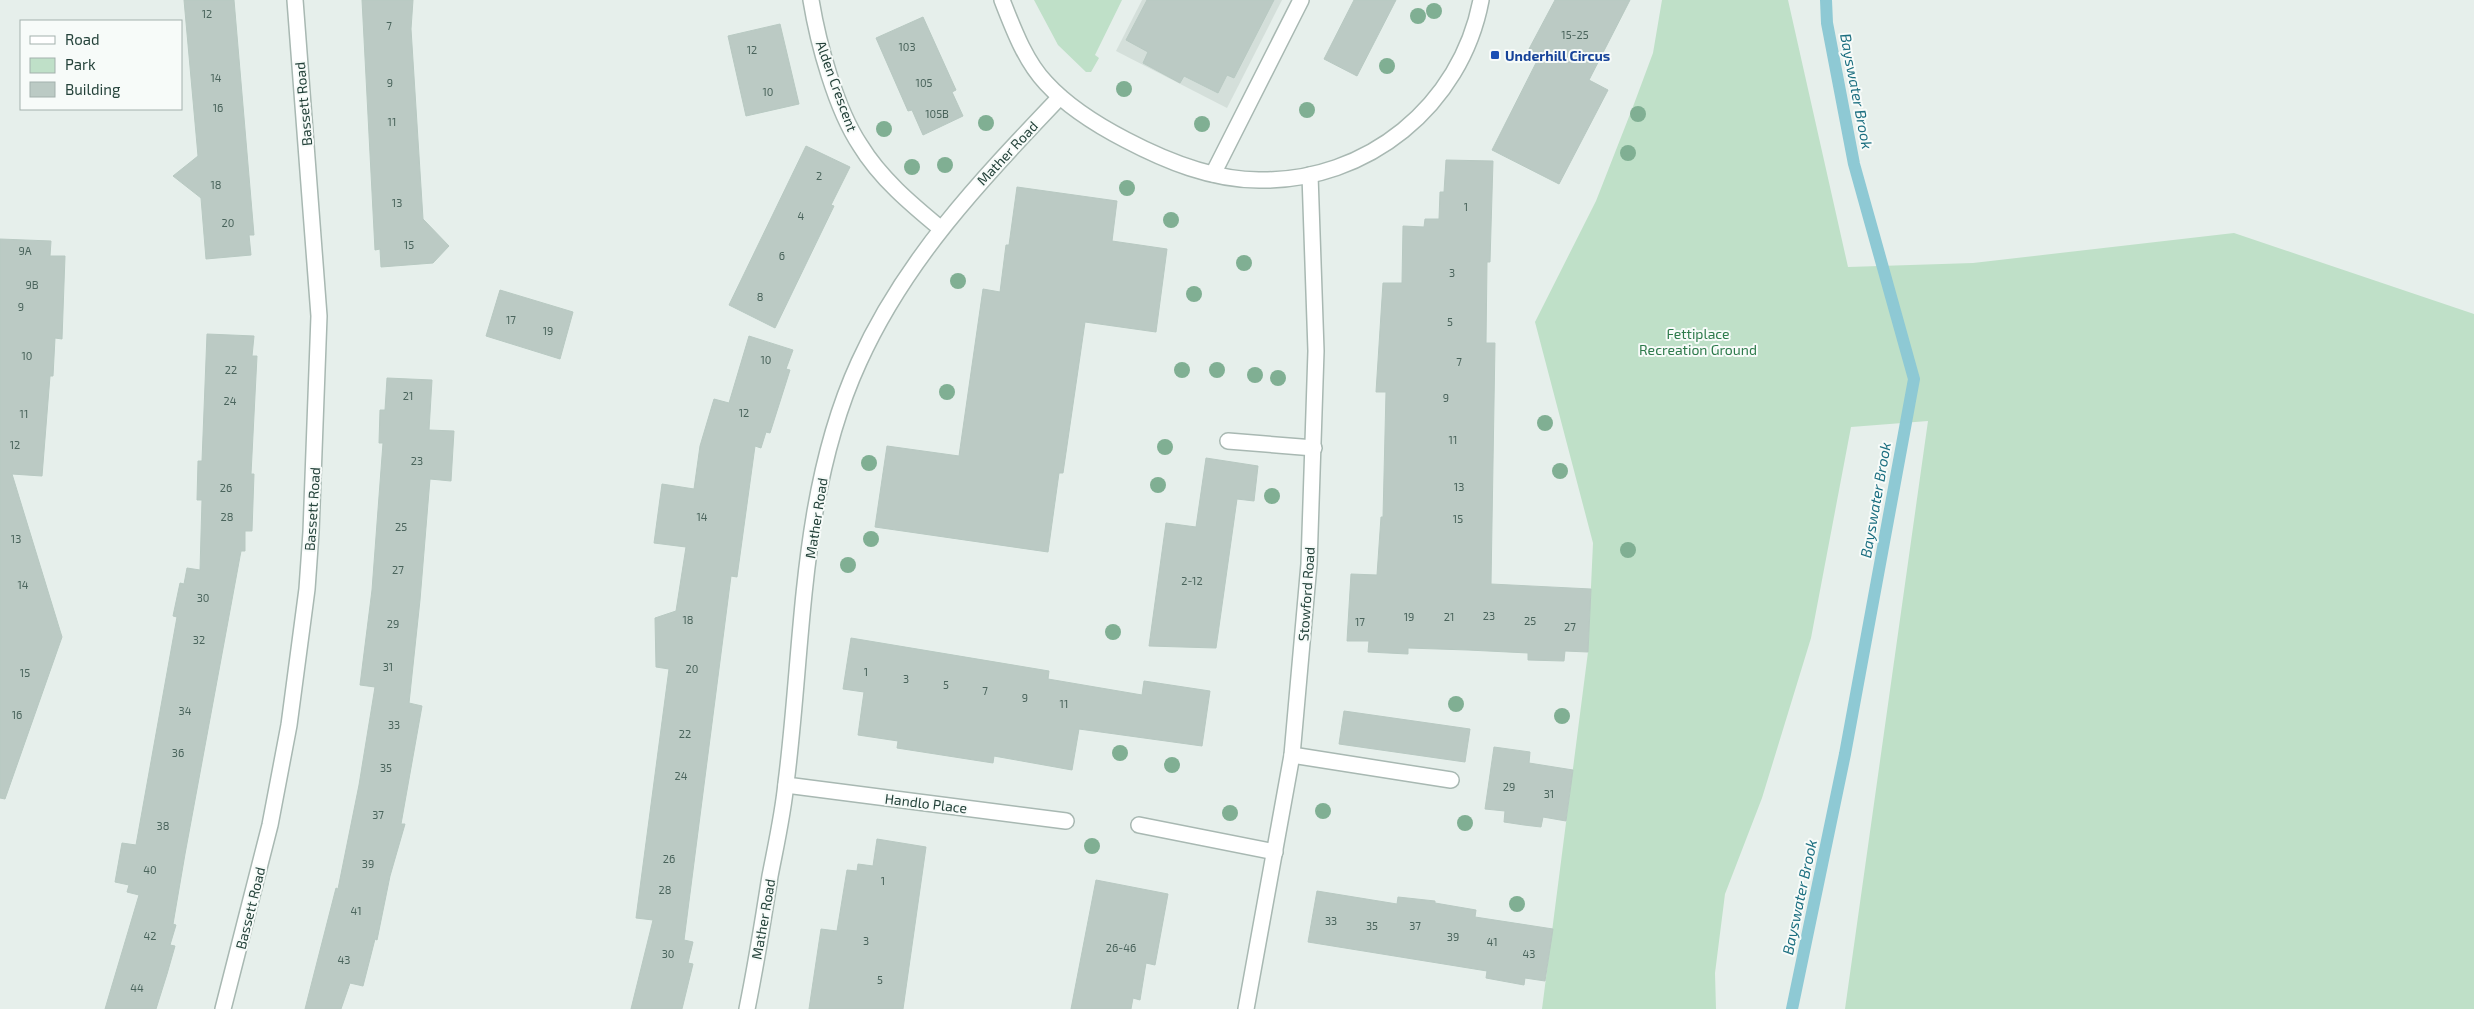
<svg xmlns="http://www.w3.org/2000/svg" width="2474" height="1009" viewBox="0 0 2474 1009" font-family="'Exo 2',sans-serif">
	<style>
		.built { fill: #d4dfda }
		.green { fill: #bfe0c8 }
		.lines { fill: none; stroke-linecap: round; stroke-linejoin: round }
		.stream { stroke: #8ec9d4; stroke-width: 12 }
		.building { fill: #bbcac4; stroke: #b8c9c2 }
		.minor-casing { stroke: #a8b8b2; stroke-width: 18 }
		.minor { stroke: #fff; stroke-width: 15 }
		.tree { fill: #80af93 }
		.transit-dot { fill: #1a4fb4; stroke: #f7fbf9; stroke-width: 2 }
		.labels { text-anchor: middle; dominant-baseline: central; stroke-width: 4; stroke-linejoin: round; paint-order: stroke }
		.number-label { font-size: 11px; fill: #4a645c }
		.transit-label { font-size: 14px; font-weight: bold; fill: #164399; stroke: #f7fbf9; text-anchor: start }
		.street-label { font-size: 14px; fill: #24423a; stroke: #f7fbf9 }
		.park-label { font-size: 14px; fill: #2d7a4b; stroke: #f7fbf9 }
		.water-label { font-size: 15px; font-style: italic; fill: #1c6f80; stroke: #f7fbf9 }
	</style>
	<rect width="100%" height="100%" fill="#e6efeb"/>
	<path class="built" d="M 1142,0 L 1282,0 L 1227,108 L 1116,51 Z"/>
	<g class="green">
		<path d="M 1034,0 L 1122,0 L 1095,55 L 1099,58 L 1091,72 L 1086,72 L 1058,45 Z"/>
		<path d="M 1662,0 L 1788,0 L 1848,267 L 1973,263 L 2234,233 L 2474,314 L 2474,1009 L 1845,1009 L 1928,421 L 1851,427 L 1811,638 L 1762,798 L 1725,894 L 1715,973 L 1716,1009 L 1542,1009 L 1588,652 L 1593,543 L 1535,322 L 1596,201 L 1634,104 L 1653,53 Z"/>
	</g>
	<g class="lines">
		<path class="stream" d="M 1792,1009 L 1845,754 L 1914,379 L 1854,164 L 1827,23 L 1826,0"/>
	</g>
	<g class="building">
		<path d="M 184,0 L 234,0 L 254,235 L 249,235 L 251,255 L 206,259 L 201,198 L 173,176 L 198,156 Z"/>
		<path d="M 362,0 L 413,0 L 411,29 L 423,219 L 449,246 L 433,263 L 381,267 L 380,249 L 375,250 Z"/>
		<path d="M 1147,0 L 1274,0 L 1234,78 L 1227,75 L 1218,93 L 1184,76 L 1180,83 L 1143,63 L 1148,52 L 1126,40 Z"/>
		<path d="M 1354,0 L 1396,0 L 1357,76 L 1324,59 Z"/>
		<path d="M 1555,0 L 1630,0 L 1589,80 L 1608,90 L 1559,184 L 1492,150 L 1540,55 L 1529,49 Z"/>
		<path d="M 923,17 L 956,90 L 952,92 L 963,116 L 923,135 L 912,110 L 908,111 L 876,38 Z"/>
		<path d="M 780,24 L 799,104 L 746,116 L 728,36 Z"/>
		<path d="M 806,146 L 850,167 L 831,205 L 834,206 L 775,328 L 729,305 Z"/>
		<path d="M 1446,160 L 1493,161 L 1490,262 L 1487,262 L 1486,343 L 1495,343 L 1491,584 L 1591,589 L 1588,652 L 1565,651 L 1564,661 L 1528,660 L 1528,653 L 1468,650 L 1408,648 L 1408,654 L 1368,652 L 1369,641 L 1347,641 L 1351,574 L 1377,575 L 1381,517 L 1383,517 L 1386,392 L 1376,392 L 1383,283 L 1402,283 L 1403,226 L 1424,227 L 1425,219 L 1439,219 L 1440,192 L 1444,192 Z"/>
		<path d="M 1017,187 L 1117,201 L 1112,241 L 1167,249 L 1156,332 L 1085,322 L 1063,473 L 1059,473 L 1048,552 L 875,527 L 887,446 L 959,456 L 983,289 L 1000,292 L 1006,245 L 1009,245 Z"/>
		<path d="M 0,239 L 51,241 L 50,256 L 65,256 L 62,339 L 55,338 L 53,376 L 50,376 L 42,476 L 12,474 L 62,637 L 5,799 L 0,798 Z"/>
		<path d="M 500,290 L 573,312 L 560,359 L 486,336 Z"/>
		<path d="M 207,334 L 254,336 L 252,356 L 257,356 L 251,474 L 254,474 L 252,531 L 245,531 L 245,551 L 241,551 L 185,854 L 173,924 L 176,925 L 170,945 L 175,946 L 167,974 L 156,1009 L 105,1009 L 139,895 L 127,892 L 129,885 L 115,882 L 122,843 L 136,845 L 177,617 L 173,616 L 180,583 L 184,584 L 187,568 L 200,570 L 202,500 L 197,500 L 198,461 L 202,461 Z"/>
		<path d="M 749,336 L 793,350 L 786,369 L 790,370 L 770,433 L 766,432 L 761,448 L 755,446 L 737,577 L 731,576 L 684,940 L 693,942 L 688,963 L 693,964 L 682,1009 L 631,1009 L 653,920 L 636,918 L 669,669 L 656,667 L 655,618 L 676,611 L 686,547 L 654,543 L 662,484 L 694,489 L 700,446 L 714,399 L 729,403 Z"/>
		<path d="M 387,378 L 432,380 L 429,430 L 454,431 L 451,481 L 430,479 L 420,600 L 409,703 L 422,706 L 401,824 L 405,824 L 390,876 L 377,940 L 375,939 L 363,986 L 350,983 L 341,1009 L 305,1009 L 336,888 L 338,889 L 359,785 L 375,687 L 360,685 L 372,590 L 383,443 L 379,443 L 380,410 L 385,410 Z"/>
		<path d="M 1206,458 L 1258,466 L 1254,501 L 1237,499 L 1216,648 L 1149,646 L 1166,523 L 1196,527 Z"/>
		<path d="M 851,638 L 1049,671 L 1048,679 L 1142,695 L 1144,681 L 1210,691 L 1202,746 L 1079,729 L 1072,770 L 994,756 L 993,763 L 897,748 L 898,741 L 858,735 L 864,692 L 843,689 Z"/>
		<path d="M 1344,711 L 1470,729 L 1465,762 L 1339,744 Z"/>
		<path d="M 1494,747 L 1530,752 L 1529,763 L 1573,770 L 1566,821 L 1543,817 L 1541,827 L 1524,825 L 1504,822 L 1505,811 L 1485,809 Z"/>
		<path d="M 877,839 L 926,847 L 903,1009 L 809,1009 L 821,929 L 837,931 L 847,870 L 857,871 L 858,864 L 873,866 Z"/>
		<path d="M 1096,880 L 1168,894 L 1155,965 L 1146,963 L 1140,1000 L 1133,998 L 1131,1009 L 1071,1009 Z"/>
		<path d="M 1317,891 L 1397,904 L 1398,897 L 1435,901 L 1435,903 L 1476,910 L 1475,917 L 1553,929 L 1545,981 L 1525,978 L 1524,985 L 1486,978 L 1487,971 L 1308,942 Z"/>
	</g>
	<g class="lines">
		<defs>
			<g id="minor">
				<path d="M 811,0 C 818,43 836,109 860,145 C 880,178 911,204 940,228"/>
				<path d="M 1002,0 C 1013,28 1025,61 1046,83 C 1068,107 1097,125 1126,140 C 1166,161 1212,180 1259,180 C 1367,182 1461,106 1481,0"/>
				<path d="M 1213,174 L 1301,0"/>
				<path d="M 1228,441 L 1314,448"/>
				<path d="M 1292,755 L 1451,780"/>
				<path d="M 786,785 L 1066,821"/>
				<path d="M 1139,825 L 1275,852"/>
				<path d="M 223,1009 L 270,825 L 289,725 L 307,589 L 311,532 L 319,316 L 295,0"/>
				<path d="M 747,1009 C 756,965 763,921 770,876 C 776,845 783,814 786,783 C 804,643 799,493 859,362 C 906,258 982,179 1060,97"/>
				<path d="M 1246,1009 L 1292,755 L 1309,564 L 1316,351 L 1310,175"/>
			</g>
		</defs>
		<use href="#minor" class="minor-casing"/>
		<use href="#minor" class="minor"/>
	</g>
	<g class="tree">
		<circle cx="1434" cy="11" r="8"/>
		<circle cx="1418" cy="16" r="8"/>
		<circle cx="1387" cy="66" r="8"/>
		<circle cx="1124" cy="89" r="8"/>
		<circle cx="1307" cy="110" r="8"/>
		<circle cx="1638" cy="114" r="8"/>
		<circle cx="986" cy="123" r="8"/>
		<circle cx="1202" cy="124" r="8"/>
		<circle cx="884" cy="129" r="8"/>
		<circle cx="1628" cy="153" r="8"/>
		<circle cx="945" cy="165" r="8"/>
		<circle cx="912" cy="167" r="8"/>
		<circle cx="1127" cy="188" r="8"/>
		<circle cx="1171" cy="220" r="8"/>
		<circle cx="1244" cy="263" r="8"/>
		<circle cx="958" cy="281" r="8"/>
		<circle cx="1194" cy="294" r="8"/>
		<circle cx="1182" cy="370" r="8"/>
		<circle cx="1217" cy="370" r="8"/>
		<circle cx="1255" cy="375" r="8"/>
		<circle cx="1278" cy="378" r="8"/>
		<circle cx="947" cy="392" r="8"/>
		<circle cx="1545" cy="423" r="8"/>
		<circle cx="1165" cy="447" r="8"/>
		<circle cx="869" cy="463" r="8"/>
		<circle cx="1560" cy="471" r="8"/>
		<circle cx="1158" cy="485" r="8"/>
		<circle cx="1272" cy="496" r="8"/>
		<circle cx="871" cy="539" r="8"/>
		<circle cx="1628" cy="550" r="8"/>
		<circle cx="848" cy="565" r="8"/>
		<circle cx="1113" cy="632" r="8"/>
		<circle cx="1456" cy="704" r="8"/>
		<circle cx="1562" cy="716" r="8"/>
		<circle cx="1120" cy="753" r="8"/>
		<circle cx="1172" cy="765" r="8"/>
		<circle cx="1323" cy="811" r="8"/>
		<circle cx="1230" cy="813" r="8"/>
		<circle cx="1465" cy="823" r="8"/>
		<circle cx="1092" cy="846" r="8"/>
		<circle cx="1517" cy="904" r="8"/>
	</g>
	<rect class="transit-dot" x="1490" y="50" width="10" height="10" rx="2.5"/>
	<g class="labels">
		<g class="number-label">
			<text x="207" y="13">12</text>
			<text x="389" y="25">7</text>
			<text x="1575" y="34">15-25</text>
			<text x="907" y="46">103</text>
			<text x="752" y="49">12</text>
			<text x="216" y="77">14</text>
			<text x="390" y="82">9</text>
			<text x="924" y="82">105</text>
			<text x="768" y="91">10</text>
			<text x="218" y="107">16</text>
			<text x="937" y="113">105B</text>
			<text x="392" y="121">11</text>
			<text x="819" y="175">2</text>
			<text x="216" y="184">18</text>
			<text x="397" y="202">13</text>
			<text x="1466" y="206">1</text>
			<text x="801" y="215">4</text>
			<text x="228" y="222">20</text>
			<text x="409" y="244">15</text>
			<text x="25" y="250">9A</text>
			<text x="782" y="255">6</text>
			<text x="1452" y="272">3</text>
			<text x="32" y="284">9B</text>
			<text x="760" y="296">8</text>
			<text x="21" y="306">9</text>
			<text x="511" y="319">17</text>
			<text x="1450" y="321">5</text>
			<text x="548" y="330">19</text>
			<text x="27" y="355">10</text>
			<text x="766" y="359">10</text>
			<text x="1459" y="361">7</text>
			<text x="231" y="369">22</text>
			<text x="408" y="395">21</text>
			<text x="1446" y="397">9</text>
			<text x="230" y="400">24</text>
			<text x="744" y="412">12</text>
			<text x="24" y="413">11</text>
			<text x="1453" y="439">11</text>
			<text x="15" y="444">12</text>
			<text x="417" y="460">23</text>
			<text x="1459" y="486">13</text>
			<text x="226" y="487">26</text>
			<text x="227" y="516">28</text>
			<text x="702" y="516">14</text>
			<text x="1458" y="518">15</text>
			<text x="401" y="526">25</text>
			<text x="16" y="538">13</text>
			<text x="398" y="569">27</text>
			<text x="1192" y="580">2-12</text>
			<text x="23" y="584">14</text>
			<text x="203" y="597">30</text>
			<text x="1489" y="615">23</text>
			<text x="1409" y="616">19</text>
			<text x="1449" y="616">21</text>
			<text x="688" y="619">18</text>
			<text x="1530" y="620">25</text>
			<text x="1360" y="621">17</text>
			<text x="393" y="623">29</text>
			<text x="1570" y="626">27</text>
			<text x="199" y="639">32</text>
			<text x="388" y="666">31</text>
			<text x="692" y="668">20</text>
			<text x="866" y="671">1</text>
			<text x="25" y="672">15</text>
			<text x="906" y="678">3</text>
			<text x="946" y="684">5</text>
			<text x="985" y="690">7</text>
			<text x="1025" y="697">9</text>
			<text x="1064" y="703">11</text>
			<text x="185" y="710">34</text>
			<text x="17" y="714">16</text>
			<text x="394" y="724">33</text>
			<text x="685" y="733">22</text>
			<text x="178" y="752">36</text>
			<text x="386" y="767">35</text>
			<text x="681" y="775">24</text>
			<text x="1509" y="786">29</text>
			<text x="1549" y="793">31</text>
			<text x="378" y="814">37</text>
			<text x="163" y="825">38</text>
			<text x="669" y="858">26</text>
			<text x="368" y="863">39</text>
			<text x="150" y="869">40</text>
			<text x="883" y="880">1</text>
			<text x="665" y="889">28</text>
			<text x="356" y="910">41</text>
			<text x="1331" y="920">33</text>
			<text x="1372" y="925">35</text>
			<text x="1415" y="925">37</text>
			<text x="150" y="935">42</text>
			<text x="1453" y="936">39</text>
			<text x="866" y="940">3</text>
			<text x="1492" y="941">41</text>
			<text x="1121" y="947">26-46</text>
			<text x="668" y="953">30</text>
			<text x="1529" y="953">43</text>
			<text x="344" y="959">43</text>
			<text x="880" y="979">5</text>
			<text x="137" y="987">44</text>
		</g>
		<g class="transit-label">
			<text x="1505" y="55">Underhill Circus</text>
		</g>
		<g class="street-label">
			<text transform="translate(837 86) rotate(70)">Alden Crescent</text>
			<text transform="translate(303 104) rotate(-95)">Bassett Road</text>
			<text transform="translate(1007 153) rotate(-47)">Mather Road</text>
			<text transform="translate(312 509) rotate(-86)">Bassett Road</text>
			<text transform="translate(816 518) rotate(-81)">Mather Road</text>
			<text transform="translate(1306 594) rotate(-86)">Stowford Road</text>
			<text transform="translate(926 803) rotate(7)">Handlo Place</text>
			<text transform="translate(250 908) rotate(-76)">Bassett Road</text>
			<text transform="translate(763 919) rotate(-80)">Mather Road</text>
		</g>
		<g class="park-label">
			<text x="1698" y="333">Fettiplace<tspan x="1698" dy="16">Recreation Ground</tspan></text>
		</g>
		<g class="water-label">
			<text transform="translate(1857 91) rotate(79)">Bayswater Brook</text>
			<text transform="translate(1875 500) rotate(-80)">Bayswater Brook</text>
			<text transform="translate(1799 897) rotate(-78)">Bayswater Brook</text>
		</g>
	</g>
	<rect x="20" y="20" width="162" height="90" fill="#f7fbf9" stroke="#a3b1ad"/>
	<rect x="30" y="36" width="25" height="8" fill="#ffffff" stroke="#a3b1ad"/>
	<text x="65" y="45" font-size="15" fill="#24423a">Road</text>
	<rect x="30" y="58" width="25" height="15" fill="#bfe0c8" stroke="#a3b1ad"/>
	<text x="65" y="70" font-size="15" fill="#24423a">Park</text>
	<rect x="30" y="82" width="25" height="15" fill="#bbcac4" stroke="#a3b1ad"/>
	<text x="65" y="95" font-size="15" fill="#24423a">Building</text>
</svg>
